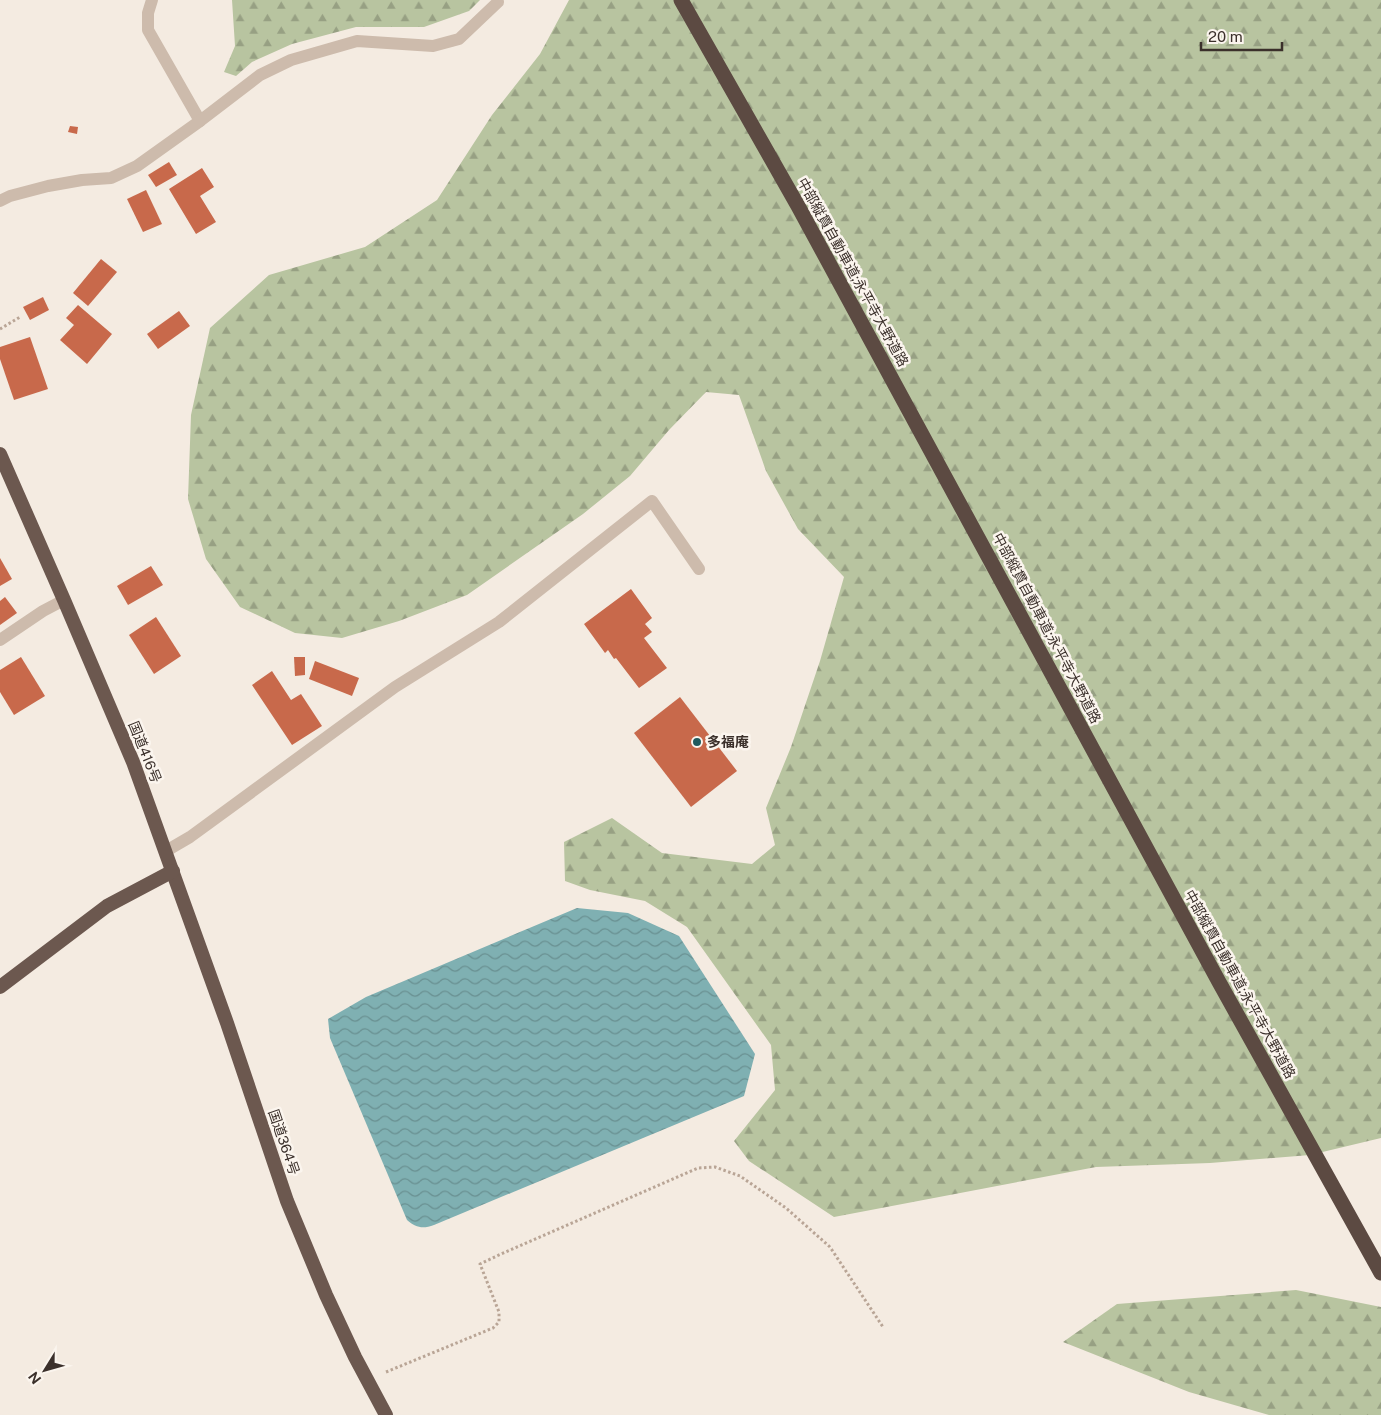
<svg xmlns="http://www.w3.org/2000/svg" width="1381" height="1415" viewBox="0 0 1381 1415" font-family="'Public Sans','Noto Sans JP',sans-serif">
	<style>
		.forest { fill: url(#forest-firs) }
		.water { fill: url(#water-waves) }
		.building { fill: #c8694b }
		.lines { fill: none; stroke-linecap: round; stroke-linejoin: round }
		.path { stroke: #b9a596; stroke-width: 3; stroke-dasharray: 2.5 2.5; stroke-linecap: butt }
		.minor { stroke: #cdbbac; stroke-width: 12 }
		.trunk { stroke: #6c584f; stroke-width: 14 }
		.motorway { stroke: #5c4a42; stroke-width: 15 }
		.poi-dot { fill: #1f5a5e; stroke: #fbf5ee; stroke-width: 2 }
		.labels { text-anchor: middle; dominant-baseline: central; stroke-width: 5; stroke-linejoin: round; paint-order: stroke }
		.street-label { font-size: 14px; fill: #3b302b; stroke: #fbf5ee }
		.poi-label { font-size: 14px; font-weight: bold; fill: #3b302b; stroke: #fbf5ee; text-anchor: start }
	</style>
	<defs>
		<pattern id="forest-firs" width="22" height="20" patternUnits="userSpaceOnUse" patternTransform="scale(1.25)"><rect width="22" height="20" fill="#b8c4a0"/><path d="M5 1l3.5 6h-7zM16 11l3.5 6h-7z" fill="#97a083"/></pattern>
		<pattern id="water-waves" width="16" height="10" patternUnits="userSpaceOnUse" patternTransform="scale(1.25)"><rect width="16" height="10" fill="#7fb0b2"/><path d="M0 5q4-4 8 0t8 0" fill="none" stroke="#699091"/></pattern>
	</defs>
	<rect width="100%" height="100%" fill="#f4ebe1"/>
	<g class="forest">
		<path d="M 232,0 L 480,0 L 469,11 L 424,27 L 356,27 L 292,44 L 252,62 L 236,76 L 224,72 L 235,46 Z"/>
		<path d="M 569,0 L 1381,0 L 1381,1138 L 1310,1155 L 1210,1163 L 1096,1167 L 834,1217 L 749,1161 L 734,1141 L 775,1090 L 771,1045 L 687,927 L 645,901 L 590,890 L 565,881 L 564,842 L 612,818 L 662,853 L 752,864 L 775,845 L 766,808 L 791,747 L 820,661 L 844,577 L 798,529 L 766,471 L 739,395 L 706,392 L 669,430 L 630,476 L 583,514 L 467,595 L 399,621 L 342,638 L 295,633 L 240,607 L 206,559 L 188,499 L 191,415 L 210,328 L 269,275 L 365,247 L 437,200 L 492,115 L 540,54 Z"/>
		<path d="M 1296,1290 L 1381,1307 L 1381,1415 L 1269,1415 L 1189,1392 L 1063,1342 L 1117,1304 Z"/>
	</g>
	<path class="water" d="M 577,908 L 628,913 L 679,936 L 755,1054 L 744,1096 L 434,1225 C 423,1229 416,1228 407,1220 L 330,1038 L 328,1019 L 366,997 Z"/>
	<g class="building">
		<path d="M 70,126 L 78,127 L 77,134 L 68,132 Z"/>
		<path d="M 169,162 L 177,175 L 156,187 L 148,175 Z"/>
		<path d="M 202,168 L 214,187 L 200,196 L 216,222 L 196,234 L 169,189 Z"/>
		<path d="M 146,190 L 162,224 L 143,232 L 127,199 Z"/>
		<path d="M 101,259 L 117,272 L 88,306 L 73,293 Z"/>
		<path d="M 43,297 L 49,310 L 30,320 L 23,307 Z"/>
		<path d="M 78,305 L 112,334 L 87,364 L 60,340 L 74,325 L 66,318 Z"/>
		<path d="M 179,311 L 190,326 L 158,349 L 147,334 Z"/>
		<path d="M 30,337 L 48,389 L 14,400 L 0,359 L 0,347 Z"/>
		<path d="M 0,558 L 12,579 L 0,586 Z"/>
		<path d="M 151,566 L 163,585 L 128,605 L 117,586 Z"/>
		<path d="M 631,589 L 652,618 L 645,624 L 652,632 L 644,638 L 667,668 L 639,688 L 616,658 L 614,659 L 608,650 L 605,653 L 584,624 Z"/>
		<path d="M 5,597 L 17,613 L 0,625 L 0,601 Z"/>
		<path d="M 156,617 L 181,656 L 154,674 L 129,635 Z"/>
		<path d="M 21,657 L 45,696 L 14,715 L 0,692 L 0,670 Z"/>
		<path d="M 294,657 L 305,657 L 305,675 L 295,676 Z"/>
		<path d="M 315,661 L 359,678 L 352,696 L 309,679 Z"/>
		<path d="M 272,671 L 291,700 L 301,694 L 322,726 L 292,745 L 252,685 Z"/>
		<path d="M 680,697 L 737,771 L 691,807 L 634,733 Z"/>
	</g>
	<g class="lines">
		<g class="path">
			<path d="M 0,329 L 20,317"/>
			<path d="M 386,1372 L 493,1328 L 499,1322 L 499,1312 L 480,1264 L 501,1254 L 698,1168 L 715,1167 L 740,1176 L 786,1208 L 830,1247 L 883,1327"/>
		</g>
		<g class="minor">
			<path d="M 152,0 L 148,13 L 148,30 L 200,121"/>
			<path d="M 0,201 L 10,196 L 48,186 L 82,180 L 111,178 L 137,166 L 200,121 L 260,75 L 291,60 L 357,41 L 433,46 L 459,39 L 498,2"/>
			<path d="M 0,640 L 43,611 L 64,600"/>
			<path d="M 166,851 L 190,837 L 395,687 L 499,622 L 652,501 L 699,569"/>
		</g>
		<g class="trunk">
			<path d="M 0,454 L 64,600 L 133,762 L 227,1023 L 287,1201 L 326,1295 L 355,1357 L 386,1415"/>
			<path d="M 0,987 L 107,906 L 173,871"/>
		</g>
		<path class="motorway" d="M 681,0 L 798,206 L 1219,982 L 1381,1273"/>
	</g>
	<circle class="poi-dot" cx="697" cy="742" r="5"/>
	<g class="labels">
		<g class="street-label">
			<text transform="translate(853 272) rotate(61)">中部縦貫自動車道;永平寺大野道路</text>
			<text transform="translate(1047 628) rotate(62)">中部縦貫自動車道;永平寺大野道路</text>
			<text transform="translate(145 752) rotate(68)">国道416号</text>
			<text transform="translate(1240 984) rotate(61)">中部縦貫自動車道;永平寺大野道路</text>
			<text transform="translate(284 1142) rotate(71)">国道364号</text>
		</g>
		<g class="poi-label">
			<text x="707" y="742">多福庵</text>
		</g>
	</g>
	<g transform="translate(45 1370) rotate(233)" stroke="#fbf5ee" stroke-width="4" paint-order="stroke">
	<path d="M0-4L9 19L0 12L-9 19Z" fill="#3b302b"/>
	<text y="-8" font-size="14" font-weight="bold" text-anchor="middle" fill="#3b302b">N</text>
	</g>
	<path d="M1201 42v8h81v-8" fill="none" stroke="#3b302b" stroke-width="2.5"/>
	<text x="1208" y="42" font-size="15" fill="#3b302b" stroke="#fbf5ee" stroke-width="4" paint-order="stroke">20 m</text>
</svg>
